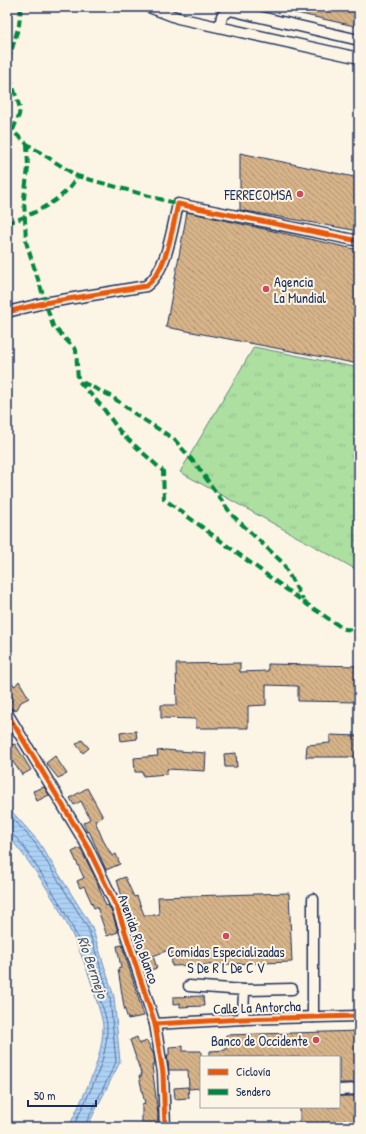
<svg xmlns="http://www.w3.org/2000/svg" width="366" height="1134" viewBox="0 0 366 1134" font-family="'Patrick Hand',sans-serif">
	<style>
		.park { fill: url(#park-tufts); stroke: #64877f }
		.water { fill: url(#water-rules); stroke: #7390b9 }
		.lines { fill: none; stroke-linecap: round; stroke-linejoin: round }
		.shore { stroke: #55709a; stroke-width: 1 }
		.building { fill: url(#building-back-hatch); stroke: #1b2f5e }
		.minor-casing { stroke: #1b2f5e; stroke-width: 13 }
		.minor { stroke: #fcf5e5; stroke-width: 10 }
		.quiet { stroke: #00873e; stroke-width: 4; stroke-dasharray: 8 4; stroke-linecap: butt }
		.cycleway-casing { stroke: #fcf5e5; stroke-width: 8 }
		.cycleway { stroke: #e8590c; stroke-width: 5 }
		.poi-dot { fill: #d1495b; stroke: #fcf5e5; stroke-width: 1.5 }
		.labels { text-anchor: middle; dominant-baseline: central; stroke-width: 4; stroke-linejoin: round; paint-order: stroke }
		.poi-label { font-size: 14px; fill: #1b2f5e; stroke: #fcf5e5; text-anchor: end }
		.street-label { font-size: 14px; fill: #1b2f5e; stroke: #fcf5e5 }
		.water-label { font-size: 15px; font-style: italic; fill: #405884; stroke: #fcf5e5 }
	</style>
	<defs>
		<pattern id="park-tufts" width="24" height="20" patternUnits="userSpaceOnUse"><rect width="24" height="20" fill="#acdfa0"/><path d="M3 7l-1-3M5 7V3M7 7l1-3M15 17l-1-3M17 17v-4M19 17l1-3" fill="none" stroke="#93c08c"/></pattern>
		<pattern id="water-rules" width="6" height="5" patternUnits="userSpaceOnUse"><rect width="6" height="5" fill="#add1f5"/><path d="M0 2.5h6" fill="none" stroke="#94b4d4"/></pattern>
		<pattern id="building-back-hatch" width="6" height="6" patternUnits="userSpaceOnUse"><rect width="6" height="6" fill="#d6b388"/><path d="M-1 5l2 2M0 0l6 6M5-1l2 2" fill="none" stroke="#ad9272"/></pattern>
	</defs>
	<rect width="100%" height="100%" fill="#fcf5e5"/>
	<filter id="ink" filterUnits="userSpaceOnUse"><feTurbulence type="fractalNoise" baseFrequency=".025" numOctaves="2"/><feDisplacementMap in="SourceGraphic" scale="8" xChannelSelector="R" yChannelSelector="G"/><feConvolveMatrix kernelMatrix="1 2 1 2 8 2 1 2 1" color-interpolation-filters="sRGB"/></filter>
	<g filter="url(#ink)">
		<path class="park" d="M 254,347 L 359,368 L 359,529 L 356,541 L 359,542 L 359,571 L 180,472 Z"/>
		<path class="water" d="M 7,806 L 38,841 L 92,927 L 114,997 L 120,1062 L 87,1127 L 69,1127 C 83,1095 102,1063 103,1028 C 103,1019 98,1007 96,998 C 79,938 48,882 7,835 Z"/>
		<g class="lines">
			<g class="shore">
				<path d="M 7,812 L 35,843 L 88,928 L 110,998 L 116,1062 L 84,1127"/>
				<path d="M 7,832 C 16,833 28,854 33,861 C 63,906 85,945 99,997 C 102,1006 107,1017 107,1027 C 108,1062 87,1096 73,1127"/>
			</g>
		</g>
		<g class="building">
			<path d="M 284,7 L 359,7 L 359,27 L 283,10 Z"/>
			<path d="M 240,153 L 359,178 L 359,231 L 240,210 Z"/>
			<path d="M 187,212 L 359,250 L 359,364 L 166,327 Z"/>
			<path d="M 240,663 L 240,672 L 268,671 L 268,664 L 359,666 L 359,702 L 298,701 L 298,686 L 266,685 L 266,705 L 248,706 L 248,728 L 196,728 L 196,719 L 161,718 L 161,705 L 177,705 L 176,664 Z"/>
			<path d="M 7,677 L 15,686 L 19,681 L 29,698 L 21,702 L 16,711 L 8,706 L 13,698 L 7,691 Z"/>
			<path d="M 136,731 L 137,739 L 121,741 L 120,733 Z"/>
			<path d="M 330,735 L 359,736 L 359,757 L 306,757 L 307,745 L 330,743 Z"/>
			<path d="M 7,738 L 12,745 L 15,744 L 31,770 L 22,775 L 7,753 Z"/>
			<path d="M 82,740 L 89,748 L 83,753 L 76,744 Z"/>
			<path d="M 165,750 L 206,753 L 205,771 L 167,769 L 167,774 L 143,776 L 143,772 L 135,772 L 134,758 L 158,756 L 157,751 Z"/>
			<path d="M 236,753 L 237,767 L 225,767 L 224,754 Z"/>
			<path d="M 55,756 L 67,774 L 58,778 L 46,763 Z"/>
			<path d="M 44,787 L 49,795 L 37,801 L 33,791 Z"/>
			<path d="M 87,788 L 103,817 L 95,821 L 103,840 L 112,856 L 116,854 L 120,864 L 106,870 L 89,831 L 87,832 L 83,823 L 90,819 L 81,801 L 74,805 L 70,798 Z"/>
			<path d="M 80,848 L 94,875 L 106,906 L 108,905 L 112,912 L 118,932 L 107,936 L 97,907 L 94,908 L 84,886 L 80,888 L 77,881 L 84,878 L 72,852 Z"/>
			<path d="M 125,877 L 134,897 L 137,896 L 144,915 L 159,915 L 158,897 L 289,893 L 292,962 L 172,966 L 171,949 L 153,956 L 157,968 L 145,972 L 117,880 Z"/>
			<path d="M 122,945 L 144,1016 L 128,1019 L 124,1007 L 118,969 L 121,968 L 117,946 Z"/>
			<path d="M 203,996 L 204,1006 L 180,1007 L 180,1003 L 173,1005 L 173,997 Z"/>
			<path d="M 359,1031 L 359,1083 L 339,1083 L 339,1057 L 210,1057 L 210,1051 L 226,1050 L 226,1035 Z"/>
			<path d="M 137,1037 L 139,1044 L 147,1041 L 154,1055 L 155,1065 L 152,1065 L 158,1115 L 157,1125 L 154,1125 L 153,1127 L 142,1127 L 142,1105 L 145,1104 L 139,1076 L 142,1076 L 130,1040 Z"/>
			<path d="M 183,1046 L 183,1051 L 201,1051 L 201,1088 L 189,1089 L 188,1070 L 169,1070 L 167,1055 L 169,1055 L 169,1047 Z"/>
			<path d="M 188,1087 L 189,1098 L 175,1099 L 174,1088 Z"/>
			<path d="M 339,1096 L 359,1096 L 359,1127 L 300,1127 L 300,1107 L 339,1107 Z"/>
		</g>
		<g class="lines">
			<defs>
				<g id="minor">
					<path d="M 149,7 L 178,18 L 359,58"/>
					<path d="M 220,26 L 222,16 L 230,10 L 359,40"/>
					<path d="M 7,312 L 44,303 L 146,286 C 167,271 172,229 178,204 L 359,241"/>
					<path d="M 7,713 L 86,844 L 118,910 L 155,1024 L 163,1073 L 165,1127"/>
					<path d="M 313,899 L 313,1017"/>
					<path d="M 189,986 L 244,990"/>
					<path d="M 243,1019 L 244,990 L 292,989"/>
					<path d="M 155,1024 L 243,1019 L 359,1016"/>
					<path d="M 339,1090 L 359,1089"/>
				</g>
			</defs>
			<use href="#minor" class="minor-casing"/>
			<use href="#minor" class="minor"/>
			<g class="quiet">
				<path d="M 7,126 L 27,144 L 77,176 L 178,204"/>
				<path d="M 13,130 L 19,115 L 20,108 L 10,78 L 9,59 L 19,25 L 21,7"/>
				<path d="M 27,144 L 28,168 L 24,198 L 26,242 L 53,326 L 76,350 L 78,380 L 103,408 L 121,433 L 163,471 L 164,499 L 305,603 L 344,629 L 359,630"/>
				<path d="M 7,223 C 29,217 68,198 77,176"/>
				<path d="M 82,382 L 111,396 L 138,416 L 174,439 L 198,467 L 232,515 L 282,562 L 303,600"/>
			</g>
			<defs>
				<g id="cycleway">
					<path d="M 7,312 L 44,303 L 146,286 C 167,271 172,229 178,204 L 359,241"/>
					<path d="M 7,713 L 86,844 L 118,910 L 155,1024 L 163,1073 L 165,1127"/>
					<path d="M 155,1024 L 243,1019 L 359,1016"/>
				</g>
			</defs>
			<use href="#cycleway" class="cycleway-casing"/>
			<use href="#cycleway" class="cycleway"/>
		</g>
	</g>
	<g class="poi-dot">
		<circle cx="300" cy="194" r="4"/>
		<circle cx="266" cy="289" r="4"/>
		<circle cx="226" cy="936" r="4"/>
		<circle cx="316" cy="1040" r="4"/>
	</g>
	<g class="labels">
		<g class="poi-label">
			<text x="292" y="194">FERRECOMSA</text>
			<text x="274" y="281" text-anchor="start">Agencia<tspan x="274" dy="16">La Mundial</tspan></text>
			<text x="226" y="951" text-anchor="middle">Comidas Especializadas<tspan x="226" dy="16">S De R L De C V</tspan></text>
			<text x="308" y="1040">Banco de Occidente</text>
		</g>
		<g class="street-label">
			<text transform="translate(139 939) rotate(70)">Avenida Río Blanco</text>
			<text transform="translate(257 1007) rotate(-2)">Calle La Antorcha</text>
		</g>
		<g class="water-label">
			<text transform="translate(93 967) rotate(71)">Río Bermejo</text>
		</g>
	</g>
	<rect width="366" height="1134" fill="none" stroke="#fcf5e5" stroke-width="24"/>
	<rect x="12" y="12" width="342" height="1110" fill="none" stroke="#1b2f5e" stroke-width="1.5" filter="url(#ink)"/>
	<rect x="200" y="1056" width="140" height="52" fill="#fcf5e5" stroke="#a2a6af"/>
	<rect x="208" y="1069" width="20" height="6" fill="#e8590c" stroke="#a2a6af"/>
	<text x="236" y="1076" font-size="12" fill="#1b2f5e">Ciclovía</text>
	<rect x="208" y="1089" width="20" height="6" fill="#00873e" stroke="#a2a6af"/>
	<text x="236" y="1096" font-size="12" fill="#1b2f5e">Sendero</text>
	<path d="M28 1100v6h68v-6" fill="none" stroke="#1b2f5e" stroke-width="2"/>
	<text x="34" y="1100" font-size="12" fill="#1b2f5e" stroke="#fcf5e5" stroke-width="3" paint-order="stroke">50 m</text>
</svg>
